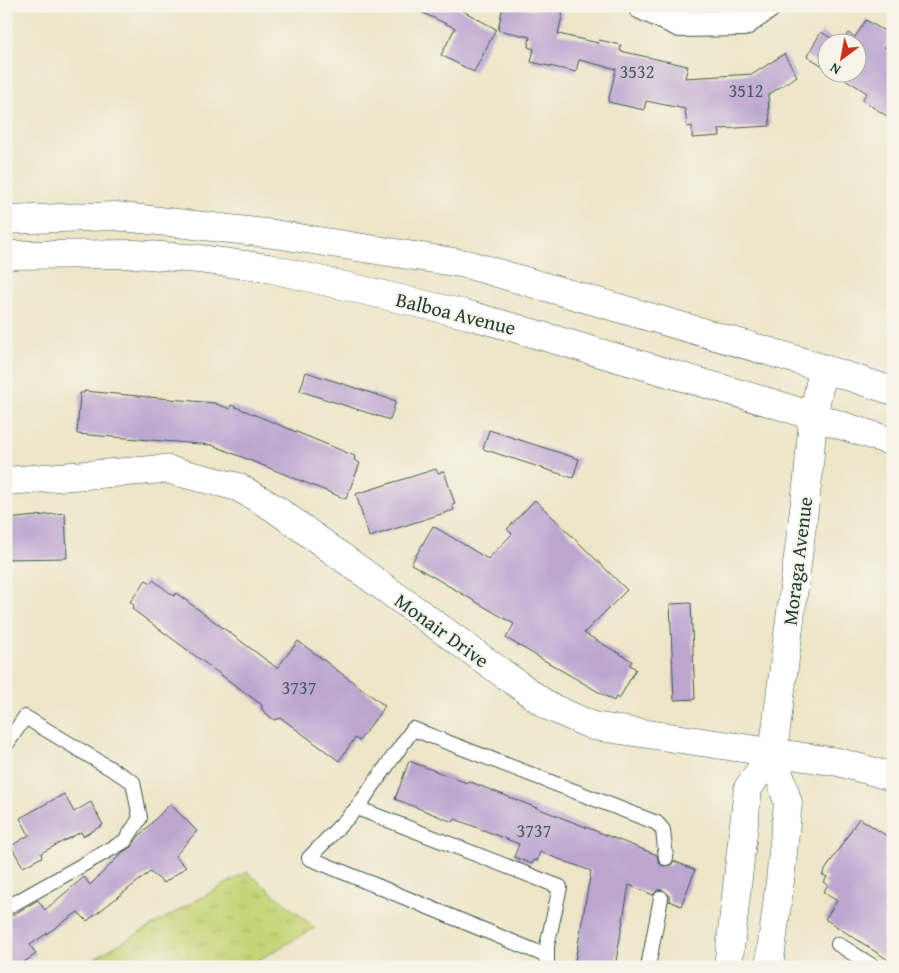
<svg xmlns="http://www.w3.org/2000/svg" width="899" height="973" viewBox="0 0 899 973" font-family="'Gentium Book Plus',serif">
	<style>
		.grass { fill: url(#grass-tufts); stroke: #728855 }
		.building { fill: #bca6d0 }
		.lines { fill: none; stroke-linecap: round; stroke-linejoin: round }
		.lane-casing { stroke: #3e564a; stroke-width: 16 }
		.street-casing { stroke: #3e564a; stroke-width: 28 }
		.secondary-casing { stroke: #3e564a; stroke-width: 29 }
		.primary-casing { stroke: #3e564a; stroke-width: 29 }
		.lane { stroke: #fff; stroke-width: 14 }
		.street { stroke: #fff; stroke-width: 26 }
		.secondary { stroke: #fff; stroke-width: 28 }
		.primary { stroke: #fff; stroke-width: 28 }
		.labels { text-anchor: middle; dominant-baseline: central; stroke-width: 4; stroke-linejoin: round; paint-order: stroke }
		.number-label { font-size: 18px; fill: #46575b }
		.street-label { font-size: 20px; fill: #1f3d34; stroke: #f7f3e8 }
	</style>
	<defs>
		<pattern id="grass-tufts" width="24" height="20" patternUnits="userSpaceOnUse" patternTransform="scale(1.25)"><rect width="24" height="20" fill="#c5d476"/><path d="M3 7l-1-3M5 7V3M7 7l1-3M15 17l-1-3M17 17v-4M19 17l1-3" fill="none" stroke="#a9b767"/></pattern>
	</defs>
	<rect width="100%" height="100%" fill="#f7f3e8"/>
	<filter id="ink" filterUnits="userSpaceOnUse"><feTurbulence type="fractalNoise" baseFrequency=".02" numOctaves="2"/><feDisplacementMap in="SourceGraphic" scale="10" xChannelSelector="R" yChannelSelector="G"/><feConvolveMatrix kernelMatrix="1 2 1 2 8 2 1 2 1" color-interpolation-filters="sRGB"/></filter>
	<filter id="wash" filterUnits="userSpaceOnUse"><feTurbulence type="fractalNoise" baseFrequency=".0096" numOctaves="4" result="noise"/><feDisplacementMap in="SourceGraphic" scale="20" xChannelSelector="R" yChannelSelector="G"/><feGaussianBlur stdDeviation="1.12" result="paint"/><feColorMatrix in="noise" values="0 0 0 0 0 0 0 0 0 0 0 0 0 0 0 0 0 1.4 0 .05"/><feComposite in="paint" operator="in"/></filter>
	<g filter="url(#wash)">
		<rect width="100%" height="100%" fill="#ede5c8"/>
		<path class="grass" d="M 247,872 L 315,928 L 246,967 L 78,967 Z"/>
		<g id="blocks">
			<g class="building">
				<path d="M 408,6 L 454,6 L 496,29 L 474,72 L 441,55 L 455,28 Z"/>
				<path d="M 503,6 L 516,6 L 534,10 L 535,6 L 541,6 L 563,12 L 558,34 L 598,43 L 599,40 L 621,45 L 620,51 L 688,66 L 685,78 L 753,74 L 784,54 L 797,76 L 768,95 L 770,126 L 719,129 L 720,136 L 692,138 L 692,126 L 687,127 L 685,109 L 646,101 L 644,110 L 608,102 L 616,69 L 579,60 L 576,72 L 531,62 L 534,49 L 528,47 L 530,37 L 498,30 Z"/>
				<path d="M 866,20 L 891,35 L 884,47 L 893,53 L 893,120 L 862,100 L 867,93 L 834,72 L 856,72 L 856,42 L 842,42 L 848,33 L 855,37 Z"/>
				<path d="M 821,32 L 838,42 L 826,42 L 826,68 L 807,56 Z"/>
				<path d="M 306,372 L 396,401 L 390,420 L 300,391 Z"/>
				<path d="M 84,391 L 214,403 L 230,409 L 231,405 L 355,456 L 354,460 L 360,463 L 346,499 L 212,445 L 77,434 L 80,393 L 84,393 Z"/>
				<path d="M 489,430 L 579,459 L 573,478 L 483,449 Z"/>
				<path d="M 436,469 L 438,473 L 444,471 L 455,504 L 452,505 L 454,510 L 369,537 L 356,494 Z"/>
				<path d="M 535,500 L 627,590 L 584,633 L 632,661 L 630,665 L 636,669 L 619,699 L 616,697 L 614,701 L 506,638 L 514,624 L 411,564 L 433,526 L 488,559 L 512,534 L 507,529 Z"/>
				<path d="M 65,513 L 67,558 L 6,559 L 6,519 Z"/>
				<path d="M 146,580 L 151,583 L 153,580 L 174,596 L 176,593 L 277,668 L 298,641 L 385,706 L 359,741 L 355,738 L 339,761 L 281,718 L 274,720 L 262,710 L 262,705 L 132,609 L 134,605 L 130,602 Z"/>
				<path d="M 691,603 L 695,699 L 674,700 L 670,604 Z"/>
				<path d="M 409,761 L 467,783 L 468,781 L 657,855 L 659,863 L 663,866 L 671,865 L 674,861 L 695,870 L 681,906 L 669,901 L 669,895 L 663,890 L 658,890 L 653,895 L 629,885 L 615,967 L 574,967 L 591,871 L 540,852 L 537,861 L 534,860 L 532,864 L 514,857 L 519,844 L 455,819 L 453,822 L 395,799 Z"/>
				<path d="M 64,794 L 74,812 L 91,802 L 103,825 L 83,836 L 81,832 L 41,853 L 42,857 L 23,867 L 11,846 L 29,835 L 20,818 Z"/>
				<path d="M 170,804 L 197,831 L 175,856 L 186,867 L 164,883 L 150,872 L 87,921 L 78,912 L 30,945 L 36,954 L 17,967 L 6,967 L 6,919 L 38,900 L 45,910 L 84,877 L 90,885 L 123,852 L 132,846 L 139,836 Z"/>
				<path d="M 859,818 L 893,840 L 893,963 L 825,919 L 837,901 L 823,892 L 828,885 L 824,882 L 827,877 L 822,875 Z"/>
			</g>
		</g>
	</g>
	<g filter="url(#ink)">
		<use href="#blocks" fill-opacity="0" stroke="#3e564a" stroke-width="1"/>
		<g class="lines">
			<defs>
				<g id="lane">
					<path d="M 6,745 L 25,717 L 133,782 L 140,818 L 125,841 L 6,908"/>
					<path d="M 357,808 L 560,887 L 547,946 L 547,967"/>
					<path d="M 838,944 L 874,967"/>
					<path d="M 547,956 L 309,858 L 357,808 L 413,729 L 657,823 L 663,830 L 666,858"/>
					<path d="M 648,967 L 661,898"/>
				</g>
				<path id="street" d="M 641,6 L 680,24 L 744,23 L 768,6"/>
				<g id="secondary">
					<path d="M 6,481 L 165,469 L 238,487 L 274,508 L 548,706 L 593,726 L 838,762 L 893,777"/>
					<path d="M 728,967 L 748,788 L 773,753"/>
					<path d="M 769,967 L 780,881 L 788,803 L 773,753 L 808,478 L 813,417 L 823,369"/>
				</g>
				<g id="primary">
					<path d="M 6,220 L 115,216 L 274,234 L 466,264 L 788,357 L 893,391"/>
					<path d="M 6,255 L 136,254 L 199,259 L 268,268 L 469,315 L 508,326 L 775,404 L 893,442"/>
				</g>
			</defs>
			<use href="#lane" class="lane-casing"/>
			<use href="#street" class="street-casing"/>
			<use href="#secondary" class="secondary-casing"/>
			<use href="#primary" class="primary-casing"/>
			<use href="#lane" class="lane"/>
			<use href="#street" class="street"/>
			<use href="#secondary" class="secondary"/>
			<use href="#primary" class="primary"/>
		</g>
	</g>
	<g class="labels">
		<g class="number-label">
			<text x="637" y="71">3532</text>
			<text x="746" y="90">3512</text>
			<text x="299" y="687">3737</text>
			<text x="534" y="830">3737</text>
		</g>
		<g class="street-label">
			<text transform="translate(456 313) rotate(14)">Balboa Avenue</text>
			<text transform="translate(797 561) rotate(-83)">Moraga Avenue</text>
			<text transform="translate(442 630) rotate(36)">Monair Drive</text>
		</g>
	</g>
	<rect width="899" height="973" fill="none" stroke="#f7f3e8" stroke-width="25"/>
	<g transform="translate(842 58) rotate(212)"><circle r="24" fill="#f7f3e8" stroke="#a1aaa0"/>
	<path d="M0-4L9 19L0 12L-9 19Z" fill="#c8321e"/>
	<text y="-8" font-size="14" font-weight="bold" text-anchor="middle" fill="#1f3d34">N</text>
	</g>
</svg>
